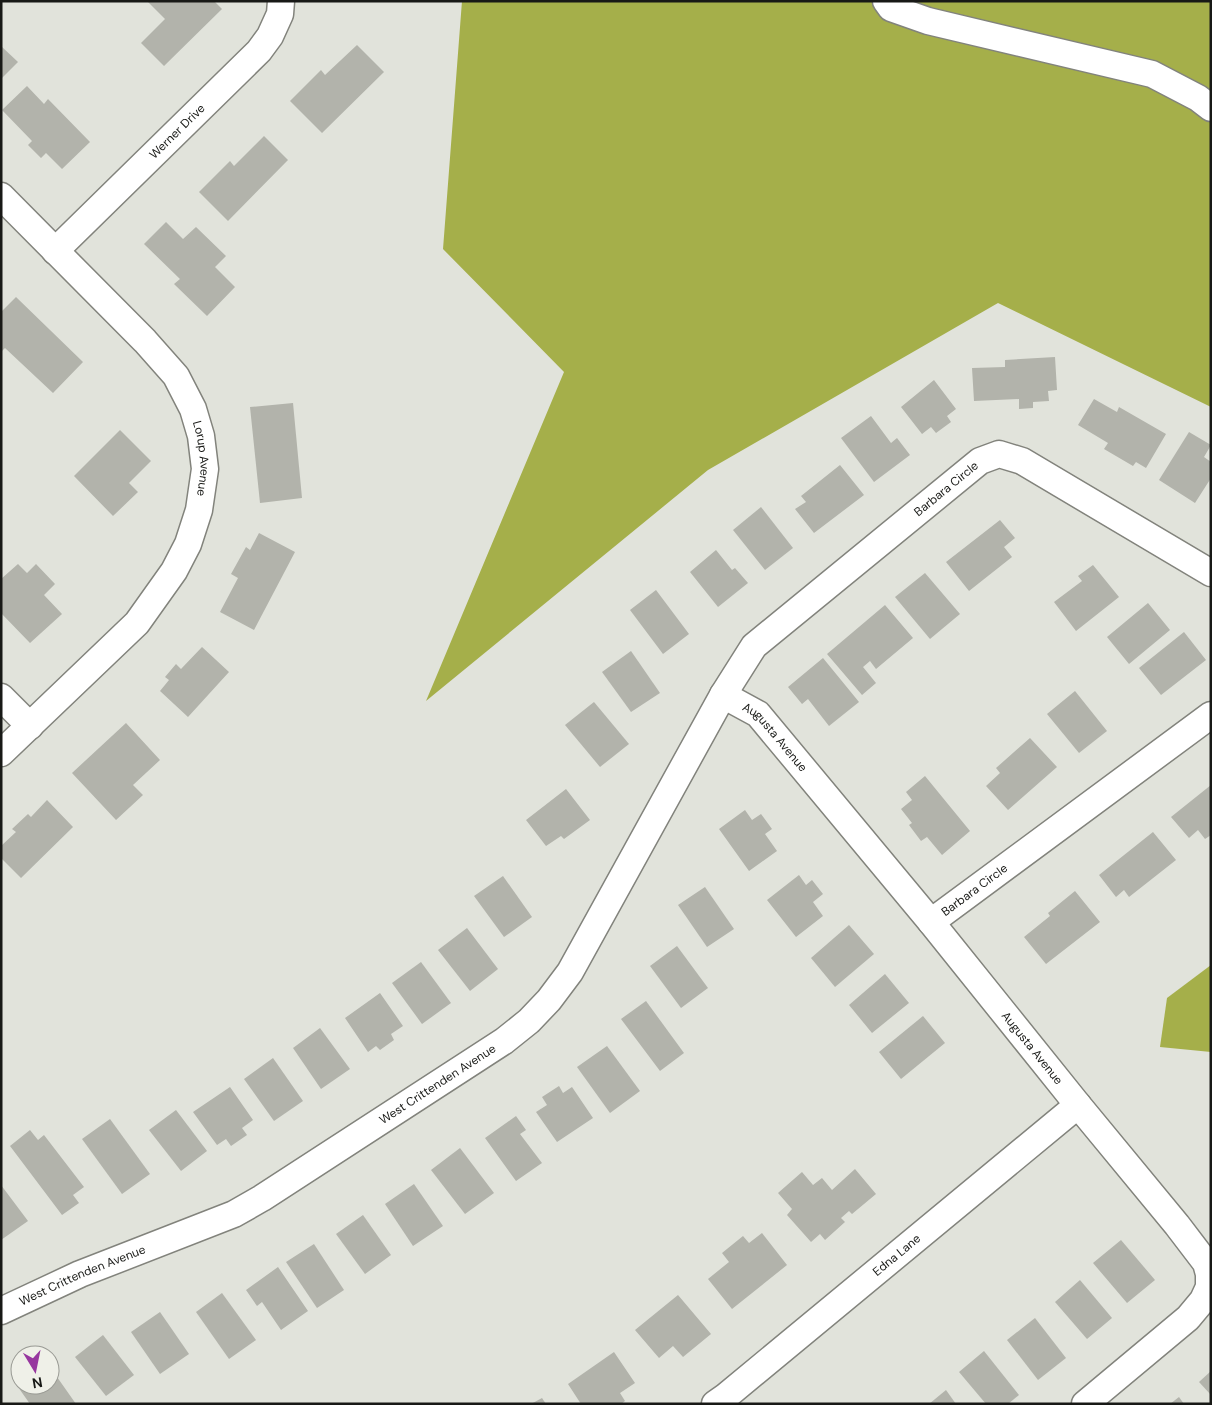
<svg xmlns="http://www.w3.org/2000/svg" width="1212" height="1405" viewBox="0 0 1212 1405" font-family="'DM Sans',sans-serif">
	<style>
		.forest { fill: #a5af4a }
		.building { fill: #b2b3ab }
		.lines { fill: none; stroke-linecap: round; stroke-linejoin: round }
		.minor-casing { stroke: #82837c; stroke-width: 29 }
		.minor { stroke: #fff; stroke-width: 26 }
		.labels { text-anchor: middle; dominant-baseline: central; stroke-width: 4.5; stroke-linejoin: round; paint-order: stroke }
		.street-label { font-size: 12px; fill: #181916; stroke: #eff0e8 }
	</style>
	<rect width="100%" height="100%" fill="#e1e3db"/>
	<g class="forest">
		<path d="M 462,1 L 1211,1 L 1211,407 L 998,303 L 708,470 L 426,701 L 564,372 L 443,249 Z"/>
		<path d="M 1211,965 L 1211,1052 L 1160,1047 L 1167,998 Z"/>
	</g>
	<g class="building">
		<path d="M 147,1 L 214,1 L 222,9 L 164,66 L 141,43 L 165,19 Z"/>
		<path d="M 357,45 L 384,72 L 322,133 L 290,101 L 321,70 L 325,75 Z"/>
		<path d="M 1,46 L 18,62 L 1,79 Z"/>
		<path d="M 27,86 L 44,104 L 48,99 L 90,142 L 62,169 L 46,153 L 41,158 L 28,145 L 32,141 L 2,110 Z"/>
		<path d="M 264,136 L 288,160 L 228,221 L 199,192 L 230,161 L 234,166 Z"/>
		<path d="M 166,222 L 183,239 L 196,227 L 226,256 L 215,267 L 235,287 L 207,316 L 174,284 L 180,279 L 144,244 Z"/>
		<path d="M 16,297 L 83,362 L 53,393 L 5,348 L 1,352 L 1,312 Z"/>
		<path d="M 1055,357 L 1057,390 L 1048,391 L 1049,401 L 1033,402 L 1033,408 L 1019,409 L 1019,399 L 974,401 L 972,368 L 1005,367 L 1005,360 Z"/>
		<path d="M 934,380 L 956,409 L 947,416 L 951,422 L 936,433 L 931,427 L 922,434 L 901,407 Z"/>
		<path d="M 1094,399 L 1117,412 L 1119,407 L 1166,434 L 1146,468 L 1136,462 L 1133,466 L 1104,449 L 1108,443 L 1078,425 Z"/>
		<path d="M 293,403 L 302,498 L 260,503 L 250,407 Z"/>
		<path d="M 871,416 L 891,443 L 897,438 L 910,455 L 874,482 L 841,438 Z"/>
		<path d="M 120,430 L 151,461 L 129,483 L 138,492 L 113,516 L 74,476 Z"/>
		<path d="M 1189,432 L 1211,445 L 1204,457 L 1211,462 L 1211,478 L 1195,503 L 1159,480 Z"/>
		<path d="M 840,465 L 864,495 L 814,533 L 795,509 L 806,502 L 801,496 Z"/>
		<path d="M 761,507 L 793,548 L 765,570 L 733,530 Z"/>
		<path d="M 1000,520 L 1015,538 L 1004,547 L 1012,557 L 969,591 L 946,562 Z"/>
		<path d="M 259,533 L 295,552 L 254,630 L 220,612 L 238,578 L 231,574 L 246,547 L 250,550 Z"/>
		<path d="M 716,550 L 732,570 L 735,568 L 748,583 L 718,607 L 690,572 Z"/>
		<path d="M 18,564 L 27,573 L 36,564 L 55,584 L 44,595 L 62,614 L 30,643 L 1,613 L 1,579 Z"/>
		<path d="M 1093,565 L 1119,597 L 1076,631 L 1054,602 L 1082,581 L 1078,576 Z"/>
		<path d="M 925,573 L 960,614 L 930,639 L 895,597 Z"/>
		<path d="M 656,590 L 689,634 L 663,654 L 630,610 Z"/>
		<path d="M 1148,603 L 1170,630 L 1129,664 L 1107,637 Z"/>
		<path d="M 885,605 L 913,638 L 876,669 L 870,661 L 863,667 L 876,683 L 862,695 L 827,654 Z"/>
		<path d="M 1184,632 L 1206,660 L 1161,695 L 1139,668 Z"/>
		<path d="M 202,647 L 229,672 L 188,717 L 160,691 L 169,680 L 165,677 L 176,664 L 181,669 Z"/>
		<path d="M 631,651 L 660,693 L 631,712 L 602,672 Z"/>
		<path d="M 823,658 L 859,702 L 829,726 L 808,699 L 802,704 L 788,687 Z"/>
		<path d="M 1075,691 L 1107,731 L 1079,753 L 1047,714 Z"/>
		<path d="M 594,702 L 629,744 L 600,767 L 565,725 Z"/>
		<path d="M 126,723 L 160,760 L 133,785 L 143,795 L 116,820 L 72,773 Z"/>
		<path d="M 1030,738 L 1057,767 L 1008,810 L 986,786 L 1000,773 L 996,768 Z"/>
		<path d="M 925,776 L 970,831 L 942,855 L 927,837 L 921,841 L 909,825 L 912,823 L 901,809 L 912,800 L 906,792 Z"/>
		<path d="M 1211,785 L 1211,835 L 1205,839 L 1198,830 L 1189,838 L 1171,817 Z"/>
		<path d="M 566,789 L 590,820 L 564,839 L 561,836 L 546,846 L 526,820 Z"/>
		<path d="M 47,800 L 73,827 L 21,878 L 1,858 L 1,846 L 16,832 L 12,829 L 28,814 L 31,817 Z"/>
		<path d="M 745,810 L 752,820 L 761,814 L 772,829 L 765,834 L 777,851 L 749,871 L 719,829 Z"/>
		<path d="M 1153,832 L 1176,860 L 1129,897 L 1124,890 L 1116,897 L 1099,875 Z"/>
		<path d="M 799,875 L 806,885 L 812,880 L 823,894 L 813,902 L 823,916 L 796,937 L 767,900 Z"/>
		<path d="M 503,876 L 532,917 L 504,937 L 474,896 Z"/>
		<path d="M 705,887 L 734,929 L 707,947 L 678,905 Z"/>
		<path d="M 1075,891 L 1100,922 L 1046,964 L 1024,937 L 1050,916 L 1048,913 Z"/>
		<path d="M 849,925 L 874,954 L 835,987 L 811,958 Z"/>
		<path d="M 467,928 L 498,969 L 470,991 L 438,950 Z"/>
		<path d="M 677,946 L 708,988 L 681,1008 L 650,966 Z"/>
		<path d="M 421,962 L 451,1003 L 422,1024 L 392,983 Z"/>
		<path d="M 885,974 L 909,1003 L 872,1033 L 849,1005 Z"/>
		<path d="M 380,993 L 403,1026 L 391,1034 L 394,1040 L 380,1050 L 376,1046 L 368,1052 L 345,1018 Z"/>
		<path d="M 646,1001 L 684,1053 L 660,1071 L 621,1019 Z"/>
		<path d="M 923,1016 L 945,1043 L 901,1079 L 879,1052 Z"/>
		<path d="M 320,1028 L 350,1069 L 321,1089 L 293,1048 Z"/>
		<path d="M 607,1046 L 640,1091 L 610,1113 L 577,1067 Z"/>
		<path d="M 273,1058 L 303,1101 L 274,1121 L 244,1079 Z"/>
		<path d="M 559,1086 L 563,1093 L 572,1087 L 593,1118 L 557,1142 L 536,1112 L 547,1105 L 542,1097 Z"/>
		<path d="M 230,1087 L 253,1120 L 242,1128 L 247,1135 L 231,1146 L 226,1139 L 217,1145 L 193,1112 Z"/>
		<path d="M 176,1110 L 207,1151 L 181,1171 L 149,1130 Z"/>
		<path d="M 516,1116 L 526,1130 L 520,1134 L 542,1163 L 516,1181 L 485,1138 Z"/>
		<path d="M 110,1119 L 150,1174 L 122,1194 L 82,1139 Z"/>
		<path d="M 30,1130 L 38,1140 L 44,1135 L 84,1187 L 73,1195 L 79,1203 L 62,1215 L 10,1146 Z"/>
		<path d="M 460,1148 L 494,1193 L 465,1214 L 431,1170 Z"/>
		<path d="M 855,1169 L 876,1194 L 852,1214 L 849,1211 L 841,1218 L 845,1222 L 825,1240 L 820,1234 L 811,1242 L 787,1215 L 792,1209 L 778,1193 L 802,1172 L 813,1185 L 822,1178 L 832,1190 Z"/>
		<path d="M 414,1184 L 443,1226 L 413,1246 L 385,1204 Z"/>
		<path d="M 1,1185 L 28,1221 L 1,1240 Z"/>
		<path d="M 363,1215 L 391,1255 L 365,1274 L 336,1234 Z"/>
		<path d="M 762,1233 L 787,1265 L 732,1309 L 708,1279 L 729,1262 L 722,1253 L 743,1236 L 749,1243 Z"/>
		<path d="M 1121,1240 L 1155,1280 L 1127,1303 L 1093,1263 Z"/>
		<path d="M 314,1244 L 344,1290 L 317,1308 L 286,1262 Z"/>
		<path d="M 278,1267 L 308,1311 L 281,1330 L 262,1302 L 257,1306 L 246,1290 Z"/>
		<path d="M 1080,1280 L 1112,1318 L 1087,1339 L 1055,1302 Z"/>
		<path d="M 222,1293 L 256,1340 L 229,1359 L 196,1312 Z"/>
		<path d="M 678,1295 L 711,1334 L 683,1357 L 673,1346 L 659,1358 L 635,1330 Z"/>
		<path d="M 160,1312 L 189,1354 L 160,1374 L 131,1332 Z"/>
		<path d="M 1035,1318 L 1066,1358 L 1038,1380 L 1007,1340 Z"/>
		<path d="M 103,1335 L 134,1375 L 106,1396 L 75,1357 Z"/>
		<path d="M 984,1351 L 1019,1395 L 1008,1404 L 986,1404 L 959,1372 Z"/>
		<path d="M 614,1352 L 635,1383 L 620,1393 L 625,1401 L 621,1404 L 581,1404 L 568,1384 Z"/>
		<path d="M 50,1367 L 76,1404 L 30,1404 L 18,1387 L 21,1385 L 50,1385 Z"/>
		<path d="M 1211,1371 L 1211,1395 L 1199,1382 Z"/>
		<path d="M 946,1390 L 956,1404 L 929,1404 Z"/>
		<path d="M 1179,1397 L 1184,1404 L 1170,1404 Z"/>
		<path d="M 542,1398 L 546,1404 L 531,1404 Z"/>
	</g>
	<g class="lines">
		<defs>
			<g id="minor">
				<path d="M 886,1 L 891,8 L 928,21 L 1152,74 L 1198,98 L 1211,108"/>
				<path id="s1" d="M 1,196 L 145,341 L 176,376 L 193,409 L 201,436 L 205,469 L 199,510 L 188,544 L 174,571 L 137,623 L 1,753"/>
				<path id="s2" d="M 55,251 L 259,51 L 270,36 L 280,14 L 281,1"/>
				<path id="s3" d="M 723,695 L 758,714 L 931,922 L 1078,1105 L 1177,1225 L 1206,1263 L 1209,1274 L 1209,1287 L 1203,1300 L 1188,1318 L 1085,1404"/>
				<path d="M 1,697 L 30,726"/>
				<path id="s4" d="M 931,922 L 1211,715"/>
				<path id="s5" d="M 1,1311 L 80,1274 L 234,1214 L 262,1198 L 504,1041 L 529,1021 L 549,1000 L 570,972 L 723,695 L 754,646 L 980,461 L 999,454 L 1022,461 L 1211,573"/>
				<path id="s6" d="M 715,1404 L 725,1397 L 1078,1105"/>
			</g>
		</defs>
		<use href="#minor" class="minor-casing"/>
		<use href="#minor" class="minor"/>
	</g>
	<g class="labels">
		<g class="street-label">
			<text stroke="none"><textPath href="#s2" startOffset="171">Werner Drive</textPath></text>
			<text stroke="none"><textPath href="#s1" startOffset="339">Lorup Avenue</textPath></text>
			<text stroke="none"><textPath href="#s5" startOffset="1292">Barbara Circle</textPath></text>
			<text stroke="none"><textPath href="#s3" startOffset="68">Augusta Avenue</textPath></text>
			<text stroke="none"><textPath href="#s4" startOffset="54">Barbara Circle</textPath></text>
			<text stroke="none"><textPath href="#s3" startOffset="472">Augusta Avenue</textPath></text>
			<text stroke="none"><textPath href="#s5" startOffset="494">West Crittenden Avenue</textPath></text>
			<text stroke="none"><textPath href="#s6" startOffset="235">Edna Lane</textPath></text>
			<text stroke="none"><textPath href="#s5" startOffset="89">West Crittenden Avenue</textPath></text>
		</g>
	</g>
	<rect width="1212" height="1405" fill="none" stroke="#181916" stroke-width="5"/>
	<g transform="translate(35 1370) rotate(170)"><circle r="24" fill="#eff0e8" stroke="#999a94"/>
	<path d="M0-4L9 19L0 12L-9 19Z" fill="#97379f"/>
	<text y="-8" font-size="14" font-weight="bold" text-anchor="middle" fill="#181916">N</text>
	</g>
</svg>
